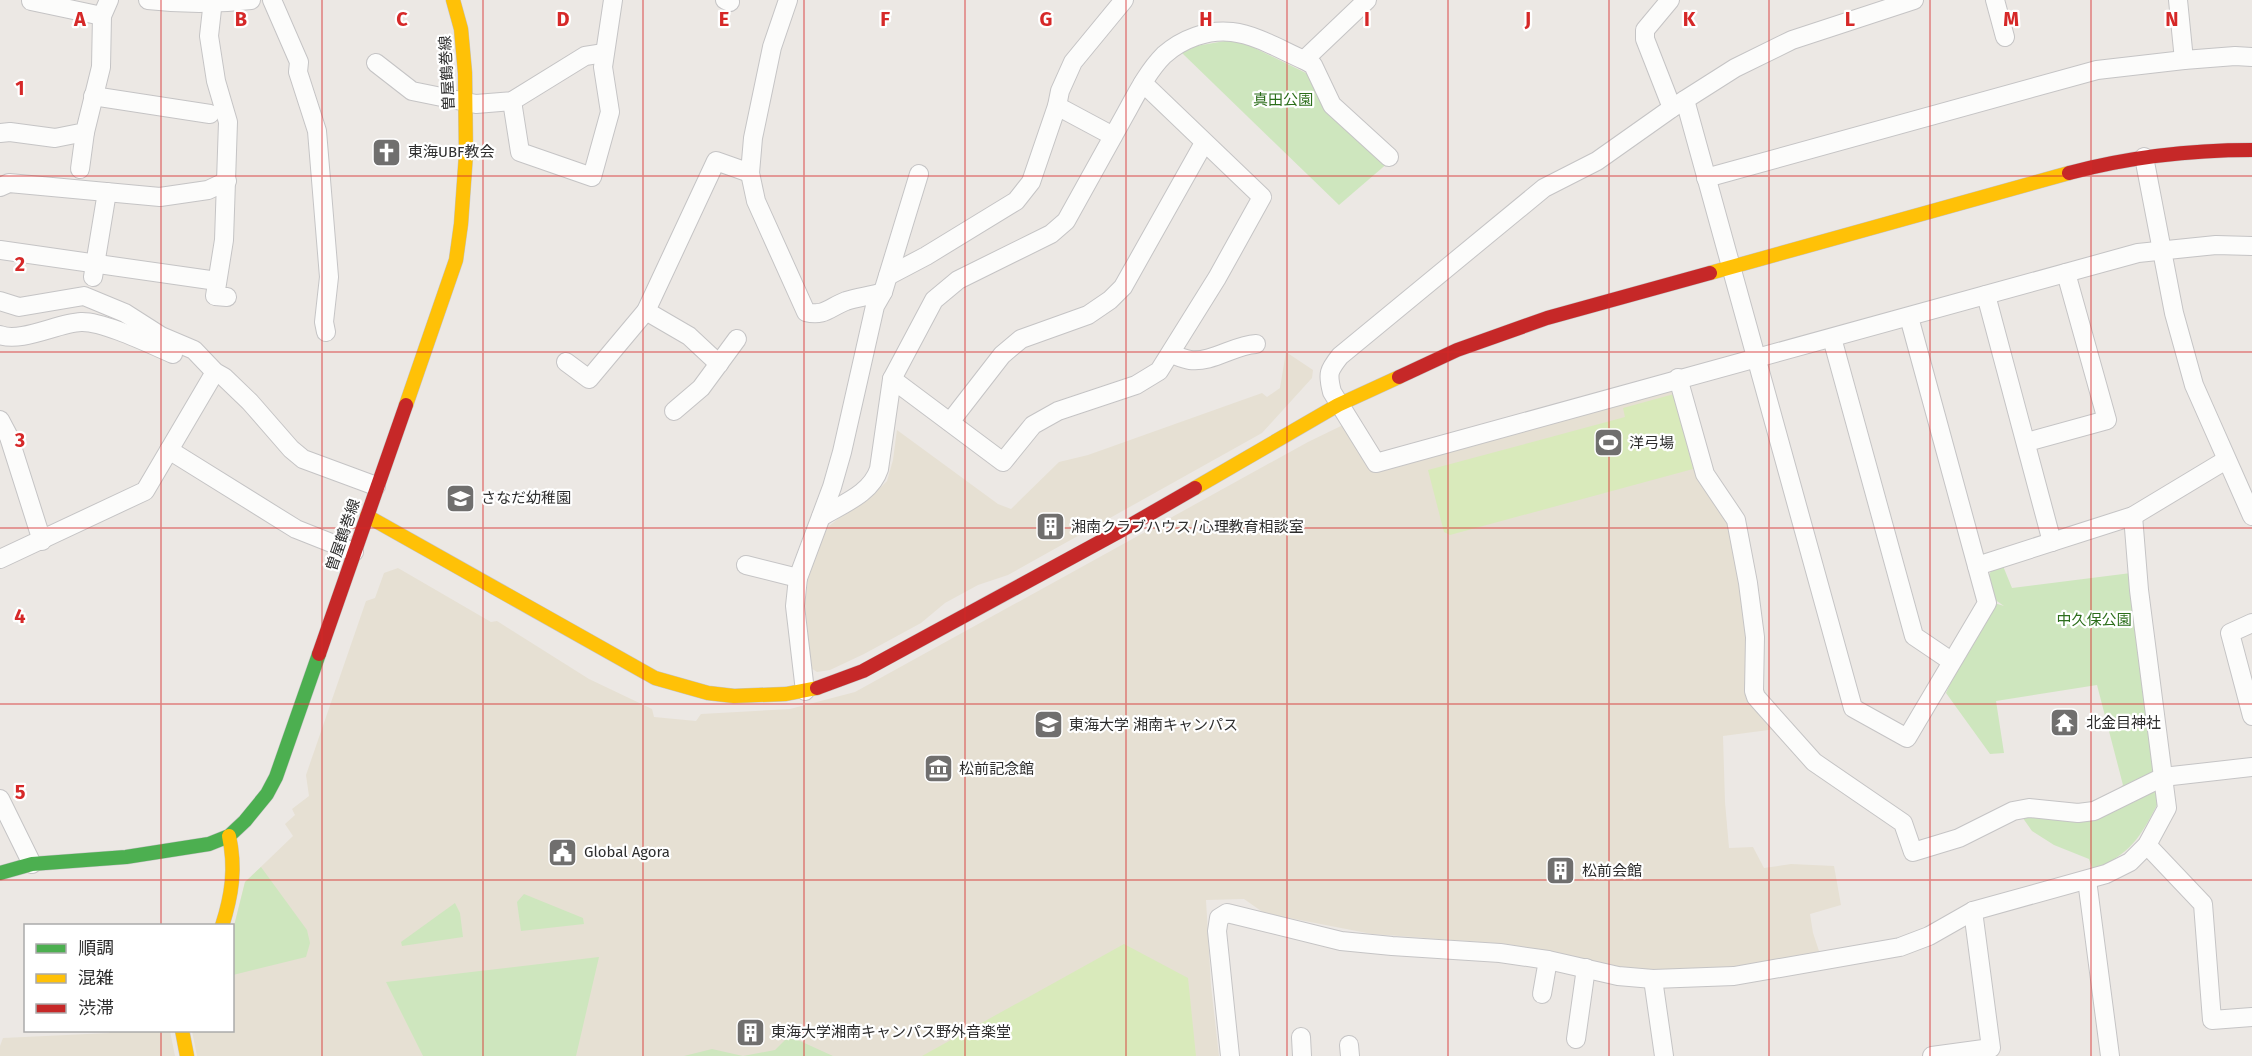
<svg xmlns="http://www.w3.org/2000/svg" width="2252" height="1056" viewBox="0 0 2252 1056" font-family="'Fira Sans','Noto Sans JP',sans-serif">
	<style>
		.education { fill: #e6e0d3 }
		.green { fill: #cee6be }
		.pitch { fill: #d9eabb }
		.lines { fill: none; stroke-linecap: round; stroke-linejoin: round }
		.street-casing { stroke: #c5c4c5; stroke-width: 20 }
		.fast-casing { stroke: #c5c4c5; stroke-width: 15 }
		.slow-casing { stroke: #c5c4c5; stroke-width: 15 }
		.jam-casing { stroke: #c5c4c5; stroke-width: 15 }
		.street { stroke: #fcfcfb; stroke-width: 18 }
		.fast { stroke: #4caf50; stroke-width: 14 }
		.slow { stroke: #ffc107; stroke-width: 14 }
		.jam { stroke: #c62828; stroke-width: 14 }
		.grid { fill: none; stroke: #d62828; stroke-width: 1.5; stroke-opacity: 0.55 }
		.labels { text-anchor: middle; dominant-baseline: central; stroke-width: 4.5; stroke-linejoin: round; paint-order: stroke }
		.street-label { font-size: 15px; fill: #2e2e2e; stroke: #fff }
		.park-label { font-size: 15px; fill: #2c6e1b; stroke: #fff }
		.poi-label { font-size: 15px; fill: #2e2e2e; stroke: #fff; text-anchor: start }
		.grid-label { font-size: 20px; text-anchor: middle; font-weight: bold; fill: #d62828; stroke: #fff; stroke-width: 4.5; stroke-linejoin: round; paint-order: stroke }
	</style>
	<rect width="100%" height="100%" fill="#ece8e4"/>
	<g class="education">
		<path d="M 1286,352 L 1313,370 L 1312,378 L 1262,433 L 1008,575 L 978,585 L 945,603 L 921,623 L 864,654 L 830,670 L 817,672 L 811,668 L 805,604 L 808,580 L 823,531 L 845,513 L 868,500 L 887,481 L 893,460 L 897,430 L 998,504 L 1011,509 L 1059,462 L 1088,455 L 1262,393 L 1267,397 L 1280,388 Z"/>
		<path d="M 1675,387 L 1729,524 L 1747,638 L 1747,690 L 1776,729 L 1723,736 L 1725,802 L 1729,848 L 1753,847 L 1764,868 L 1791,864 L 1834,866 L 1841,905 L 1810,914 L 1813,933 L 1821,957 L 1736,971 L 1649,973 L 1508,944 L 1372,934 L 1264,913 L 1244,899 L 1206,900 L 1211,986 L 1219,1056 L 197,1056 L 192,1031 L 232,1030 L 233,930 L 245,882 L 293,836 L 285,824 L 295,815 L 292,809 L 309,796 L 306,775 L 366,601 L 375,598 L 384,573 L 398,568 L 491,622 L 497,621 L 589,679 L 652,709 L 654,717 L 696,721 L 701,714 L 790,709 L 855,692 L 1308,442 L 1343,425 L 1375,470 Z"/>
		<path d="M 111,1030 L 170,1031 L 175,1056 L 0,1056 L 0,1046 L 3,1038 L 109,1033 Z"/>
	</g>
	<g class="green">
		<path d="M 1225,41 L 1240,41 L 1308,74 L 1389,162 L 1339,205 L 1182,53 L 1196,46 Z"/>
		<path d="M 2003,566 L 2012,588 L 2131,573 L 2158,803 C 2139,840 2131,852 2093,871 L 2089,859 L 2054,845 L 2032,831 L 2013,804 C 2050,805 2093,812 2123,785 L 2097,685 L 1996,701 L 2004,753 L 1990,754 L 1946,693 L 1988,601 L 2004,606 L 1994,599 L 1988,577 L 1992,569 Z"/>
		<path d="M 261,867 L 307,930 L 310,943 L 306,957 L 233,975 L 233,930 L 245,882 Z"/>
		<path d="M 524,894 L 583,918 L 584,924 L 521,931 L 517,902 Z"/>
		<path d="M 455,903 L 460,913 L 463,937 L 402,946 L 401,942 Z"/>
		<path d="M 599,957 L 576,1056 L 423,1056 L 386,982 Z"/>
		<path d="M 789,1036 L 833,1056 L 684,1056 L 712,1049 L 743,1056 L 775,1050 Z"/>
	</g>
	<g class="pitch">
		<path d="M 1674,394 L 1693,469 L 1450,535 L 1444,532 L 1428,470 L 1625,417 L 1623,408 Z"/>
		<path d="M 1124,944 L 1188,978 L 1196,1056 L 922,1056 Z"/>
	</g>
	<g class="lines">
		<defs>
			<g id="street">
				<path d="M 148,0 C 183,4 215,4 251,0"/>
				<path d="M 213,0 L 209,36 L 216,81 L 228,122 L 224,240 L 215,296 L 227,297"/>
				<path d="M 272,0 L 299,62 L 298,72 L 317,131 L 329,277 L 324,322 L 326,332"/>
				<path d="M 725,0 L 730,2"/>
				<path d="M 788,0 L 772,47 L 753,138 L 750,173 L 756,201 L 806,312 C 824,317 830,307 846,301 C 858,297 871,296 883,292"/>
				<path d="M 1670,0 L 1645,30 L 1645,39 L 1672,108"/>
				<path d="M 1914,0 L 1792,40 L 1735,68 L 1672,108 L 1597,161 L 1544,188 L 1340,356 C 1329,370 1327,373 1332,392 L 1376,463 L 2138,253 L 2216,245 L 2252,246"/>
				<path d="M 1995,0 L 2005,37"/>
				<path d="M 2178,0 L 2184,60"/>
				<path d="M 31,1 L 102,16"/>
				<path d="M 1304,60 L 1367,0"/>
				<path d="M 376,63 L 412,91 L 476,104 L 512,101 L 585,56 L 604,53"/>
				<path d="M 93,96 L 210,114"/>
				<path d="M 1685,100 L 1853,708 L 1907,738 L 1987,603 L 1909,317"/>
				<path d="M 512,101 L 520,152 L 592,177 L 610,112 L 603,67 L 613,0"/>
				<path d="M 1057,106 L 1113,136"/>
				<path d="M 0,133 L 10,132 L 55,138 L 85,132 L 101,67 L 102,16 L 109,0"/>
				<path d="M 2144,157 L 2174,313 L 2194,385 L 2252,516"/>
				<path d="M 80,169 L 85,132"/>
				<path d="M 1706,178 L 2097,70 L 2184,60 L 2235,56 L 2252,57"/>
				<path d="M 0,187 L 9,183 L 160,197 L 208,190 L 227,181"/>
				<path d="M 0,250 L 217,281"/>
				<path d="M 888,276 L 926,256 L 1016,201 L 1031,182 L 1057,106 L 1060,91 L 1073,62 L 1124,0"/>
				<path d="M 93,277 L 107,192"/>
				<path d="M 1986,295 L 2052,542"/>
				<path d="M 0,301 L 19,307 L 84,296 L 125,313 L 161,336 L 194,350 L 215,372 L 224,377 L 250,402 L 291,449 L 303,459 L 376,486"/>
				<path d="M 646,311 L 689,336 L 719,364"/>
				<path d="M 0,335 C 21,343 58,323 81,322 C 103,321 152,345 173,354"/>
				<path d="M 1832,338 L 1914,636 L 1951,661"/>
				<path d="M 1171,354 C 1177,356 1183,359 1190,360 C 1212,363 1234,345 1256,344"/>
				<path d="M 566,362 L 589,379 L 646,311 L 716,161 L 750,173"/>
				<path d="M 1678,378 L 1705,474 L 1736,520 L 1748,583 L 1755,637 L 1754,691 L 1756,697 L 1814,762 L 1903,823 L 1913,852 L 1959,838 L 2013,811 L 2029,808 L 2078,813 L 2094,811 L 2163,777 L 2252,767"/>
				<path d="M 892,379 L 1003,462 L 1033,425 L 1058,411 L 1136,385 L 1159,371 L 1217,278 L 1262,197 L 1143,83"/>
				<path d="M 674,411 L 701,388 L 737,339"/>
				<path d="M 0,420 L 9,437 L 42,541"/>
				<path d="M 950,422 L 1002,355 L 1021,339 L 1088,315 L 1110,300 L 1123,287 L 1204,143"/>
				<path d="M 2027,442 L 2107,420 L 2066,273"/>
				<path d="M 169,450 L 296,529 L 354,552"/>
				<path d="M 821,517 C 842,504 871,494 879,469 L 892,379 L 934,300 L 958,280 L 1051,234 L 1066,221 C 1086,185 1106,149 1126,113 C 1137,93 1148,71 1164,55 C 1182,39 1208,29 1232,32 C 1257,35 1281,50 1304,60 L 1313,65 L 1332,105 L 1389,157"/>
				<path d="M 0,559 L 145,491 L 215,372"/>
				<path d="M 746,565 L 798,578"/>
				<path d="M 1977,566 L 2133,516 L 2226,460"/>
				<path d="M 2252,623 L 2230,633 L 2252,716"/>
				<path d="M 805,691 L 795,606 L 798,578 L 832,487 L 842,452 L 875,306 L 883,292 L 919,174"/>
				<path d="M 0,799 L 32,864"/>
				<path d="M 2147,845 L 2203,904 L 2212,1020 L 2252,1017"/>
				<path d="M 2087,880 L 2110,1056"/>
				<path d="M 1653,979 L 1664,1056"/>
				<path d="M 1542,994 L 1548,960"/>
				<path d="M 1301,1037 L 1302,1056"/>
				<path d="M 1576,1039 L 1586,968"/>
				<path d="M 1349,1045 L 1350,1056"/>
				<path d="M 1230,1056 L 1217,931 L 1219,918 L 1227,913 L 1341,941 L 1392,946 L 1500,953 L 1548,960 L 1618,976 L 1653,979 L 1734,976 L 1900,947 L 1929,936 L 1973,911 L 2106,874 L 2130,862 L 2147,845 L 2167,808 L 2139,590 L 2133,516"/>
				<path d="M 1932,1056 L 1991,1048 L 1973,911"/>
			</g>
			<path id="fast" d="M 0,873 L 32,864 L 126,857 L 209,844 L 229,836 L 245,821 L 267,794 L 276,777 L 319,654"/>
			<g id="slow">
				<path d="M 1710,273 L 2069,173"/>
				<path d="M 406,405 L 456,260 L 461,224 L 466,154 L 465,73 L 461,29 L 453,0"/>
				<path d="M 1195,488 L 1338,405 L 1399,377"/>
				<path d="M 367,516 L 655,678 L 708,693 L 734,696 L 786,694 L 817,688"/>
				<path d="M 222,926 C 232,895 236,868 229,836"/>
				<path d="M 182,1030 L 187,1056"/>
			</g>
			<g id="jam">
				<path d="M 2069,173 C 2129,157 2191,150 2252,150"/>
				<path d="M 1399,377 L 1457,350 L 1547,318 L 1710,273"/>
				<path d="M 319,654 L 406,405"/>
				<path d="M 817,688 L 863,671 L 1122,530 L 1195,488"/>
			</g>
		</defs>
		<use href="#street" class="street-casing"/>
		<use href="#fast" class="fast-casing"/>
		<use href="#slow" class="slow-casing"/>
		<use href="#jam" class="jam-casing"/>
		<use href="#street" class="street"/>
		<use href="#fast" class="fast"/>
		<use href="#slow" class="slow"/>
		<use href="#jam" class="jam"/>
	</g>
	<path class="grid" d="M 161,0 L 161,926M 322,0 L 322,1056M 483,0 L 483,1056M 643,0 L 643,1056M 804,0 L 804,1056M 965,0 L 965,1056M 1126,0 L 1126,1056M 1287,0 L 1287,1056M 1448,0 L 1448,1056M 1609,0 L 1609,1056M 1769,0 L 1769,1056M 1930,0 L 1930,1056M 2091,0 L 2091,1056M 0,176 L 2252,176M 0,352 L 2252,352M 0,528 L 2252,528M 0,704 L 2252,704M 0,880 L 2252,880M 161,1030 L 161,1056"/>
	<defs>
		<symbol id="church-square" viewBox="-11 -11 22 22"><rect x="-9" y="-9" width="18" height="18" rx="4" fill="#706f6e" stroke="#fff"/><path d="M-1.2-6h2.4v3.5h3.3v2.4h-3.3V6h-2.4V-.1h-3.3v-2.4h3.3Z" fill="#fff"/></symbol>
		<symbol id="stadium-square" viewBox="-11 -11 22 22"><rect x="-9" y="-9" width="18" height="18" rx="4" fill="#706f6e" stroke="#fff"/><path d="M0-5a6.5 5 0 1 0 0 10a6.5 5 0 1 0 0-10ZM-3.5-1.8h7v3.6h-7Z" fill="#fff"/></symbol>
		<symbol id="school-square" viewBox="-11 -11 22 22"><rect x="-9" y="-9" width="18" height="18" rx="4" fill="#706f6e" stroke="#fff"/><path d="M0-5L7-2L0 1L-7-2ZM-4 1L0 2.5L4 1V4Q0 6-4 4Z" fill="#fff"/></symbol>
		<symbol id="building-square" viewBox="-11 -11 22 22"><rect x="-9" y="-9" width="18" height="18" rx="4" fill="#706f6e" stroke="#fff"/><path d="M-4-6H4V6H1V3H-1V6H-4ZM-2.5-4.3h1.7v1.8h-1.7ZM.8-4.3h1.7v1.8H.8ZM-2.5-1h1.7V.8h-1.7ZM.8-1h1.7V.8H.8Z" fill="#fff"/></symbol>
		<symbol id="temple-square" viewBox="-11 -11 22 22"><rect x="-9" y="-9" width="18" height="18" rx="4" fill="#706f6e" stroke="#fff"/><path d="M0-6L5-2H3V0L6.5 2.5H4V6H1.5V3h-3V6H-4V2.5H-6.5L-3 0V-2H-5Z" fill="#fff"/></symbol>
		<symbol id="university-square" viewBox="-11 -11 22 22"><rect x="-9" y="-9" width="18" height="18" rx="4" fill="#706f6e" stroke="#fff"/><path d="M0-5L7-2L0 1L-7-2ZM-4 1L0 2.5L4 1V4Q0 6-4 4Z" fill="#fff"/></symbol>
		<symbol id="museum-square" viewBox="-11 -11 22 22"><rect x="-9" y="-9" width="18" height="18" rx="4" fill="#706f6e" stroke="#fff"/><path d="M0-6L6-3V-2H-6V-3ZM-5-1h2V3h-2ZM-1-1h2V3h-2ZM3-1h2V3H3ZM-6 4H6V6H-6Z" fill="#fff"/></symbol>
		<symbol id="civic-square" viewBox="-11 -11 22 22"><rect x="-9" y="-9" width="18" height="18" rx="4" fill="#706f6e" stroke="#fff"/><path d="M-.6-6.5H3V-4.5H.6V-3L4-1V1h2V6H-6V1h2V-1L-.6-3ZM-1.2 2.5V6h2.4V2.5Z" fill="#fff"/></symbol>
	</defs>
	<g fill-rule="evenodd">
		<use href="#church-square" x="370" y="136" width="33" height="33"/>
		<use href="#stadium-square" x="1592" y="426" width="33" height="33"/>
		<use href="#school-square" x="444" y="482" width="33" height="33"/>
		<use href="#building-square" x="1034" y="510" width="33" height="33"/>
		<use href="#temple-square" x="2048" y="706" width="33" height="33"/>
		<use href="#university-square" x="1032" y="708" width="33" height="33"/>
		<use href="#museum-square" x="922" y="752" width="33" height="33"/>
		<use href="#civic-square" x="546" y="836" width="33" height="33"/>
		<use href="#building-square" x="1544" y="854" width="33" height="33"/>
		<use href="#building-square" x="734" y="1016" width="33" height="33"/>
	</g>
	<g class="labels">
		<g class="street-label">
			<text transform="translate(447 73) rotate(-93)">曽屋鶴巻線</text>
			<text transform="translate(343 535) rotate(-71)">曽屋鶴巻線</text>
		</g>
		<g class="park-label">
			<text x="1283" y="100">真田公園</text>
			<text x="2094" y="620">中久保公園</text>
		</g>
		<g class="poi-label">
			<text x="408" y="152">東海UBF教会</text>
			<text x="1629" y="443">洋弓場</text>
			<text x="481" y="498">さなだ幼稚園</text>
			<text x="1071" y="527">湘南クラブハウス/心理教育相談室</text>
			<text x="2086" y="723">北金目神社</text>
			<text x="1069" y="725">東海大学 湘南キャンパス</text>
			<text x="959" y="769">松前記念館</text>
			<text x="584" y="852">Global Agora</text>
			<text x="1582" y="871">松前会館</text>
			<text x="771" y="1032">東海大学湘南キャンパス野外音楽堂</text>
		</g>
	</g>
	<g class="grid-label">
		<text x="80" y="26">A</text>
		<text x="241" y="26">B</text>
		<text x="402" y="26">C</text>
		<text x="563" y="26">D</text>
		<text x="724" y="26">E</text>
		<text x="885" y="26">F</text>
		<text x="1046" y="26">G</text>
		<text x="1206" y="26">H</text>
		<text x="1367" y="26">I</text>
		<text x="1528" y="26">J</text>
		<text x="1689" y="26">K</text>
		<text x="1850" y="26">L</text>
		<text x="2011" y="26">M</text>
		<text x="2172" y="26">N</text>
		<text x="20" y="95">1</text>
		<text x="20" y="271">2</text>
		<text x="20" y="447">3</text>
		<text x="20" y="623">4</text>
		<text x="20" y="799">5</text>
	</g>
	<rect x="24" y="924" width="210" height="108" fill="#ffffff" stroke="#ababab" stroke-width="1.5"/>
	<rect x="36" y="944" width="30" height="9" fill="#4caf50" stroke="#ababab" stroke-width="1.5"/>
	<text x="78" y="954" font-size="18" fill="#2e2e2e">順調</text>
	<rect x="36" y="974" width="30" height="9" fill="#ffc107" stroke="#ababab" stroke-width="1.5"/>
	<text x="78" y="984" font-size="18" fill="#2e2e2e">混雑</text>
	<rect x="36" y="1004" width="30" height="9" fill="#c62828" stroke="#ababab" stroke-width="1.5"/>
	<text x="78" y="1014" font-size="18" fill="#2e2e2e">渋滞</text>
</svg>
